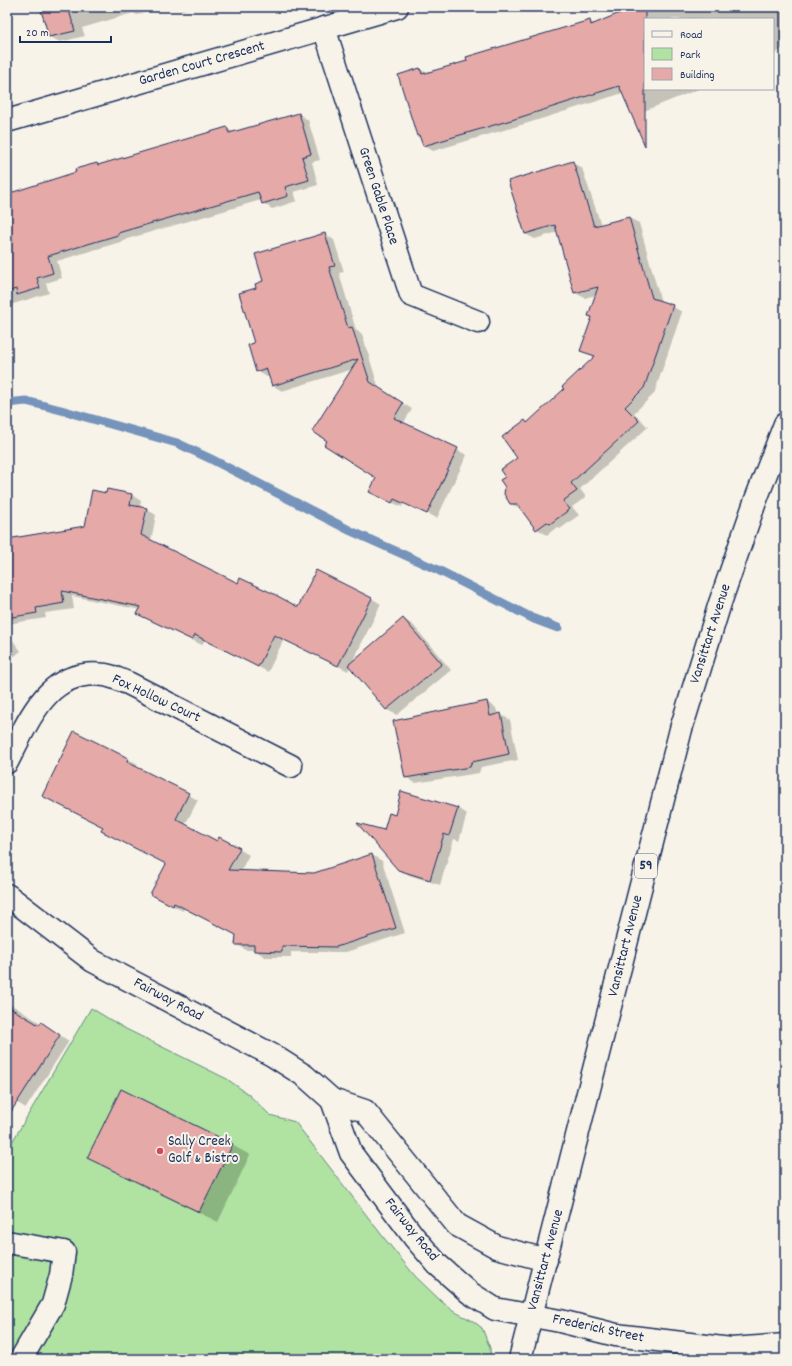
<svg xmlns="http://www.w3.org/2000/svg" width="792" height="1366" viewBox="0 0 792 1366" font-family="Dekko,sans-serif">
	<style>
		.green { fill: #b0e2a2; stroke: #668880 }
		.shadow { fill: #0003; fill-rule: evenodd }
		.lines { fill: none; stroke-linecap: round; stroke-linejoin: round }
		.stream { stroke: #7593bb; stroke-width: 9 }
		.building { fill: #e5a9a8; stroke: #1b2f5e }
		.minor-casing { stroke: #1b2f5e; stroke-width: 25 }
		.major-casing { stroke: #1b2f5e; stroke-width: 25 }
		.minor { stroke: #f7f3e8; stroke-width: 22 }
		.major { stroke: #f7f3e8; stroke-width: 22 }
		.poi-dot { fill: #d1495b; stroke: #f7f3e8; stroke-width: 1.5 }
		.labels { text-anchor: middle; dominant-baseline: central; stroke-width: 4; stroke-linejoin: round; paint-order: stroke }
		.shield { fill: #f7f3e8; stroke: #5d6a87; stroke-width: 1 }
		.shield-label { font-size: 14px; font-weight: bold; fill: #1b2f5e }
		.street-label { font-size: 15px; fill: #1b2f5e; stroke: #f7f3e8 }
		.poi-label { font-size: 15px; fill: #1b2f5e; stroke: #f7f3e8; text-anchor: start }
	</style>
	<rect width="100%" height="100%" fill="#f7f3e8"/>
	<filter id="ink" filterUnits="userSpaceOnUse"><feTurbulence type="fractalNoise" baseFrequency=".025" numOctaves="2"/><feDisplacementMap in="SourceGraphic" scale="8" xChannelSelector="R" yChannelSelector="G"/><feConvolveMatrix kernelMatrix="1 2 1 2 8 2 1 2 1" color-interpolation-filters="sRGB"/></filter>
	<g filter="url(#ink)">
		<path class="green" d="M 91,1008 L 124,1028 L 227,1079 L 248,1094 L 270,1115 L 295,1122 L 384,1238 L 415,1276 L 442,1302 L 457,1313 L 473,1321 L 482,1328 L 490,1348 L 491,1359 L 7,1359 L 7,1149 L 8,1149 Z"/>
		<g class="shadow">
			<path d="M 41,7 L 164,7 L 137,15 L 133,13 L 82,28 L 85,36 L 60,42 L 50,37 Z"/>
			<path d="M 176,7 L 192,7 L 181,10 Z"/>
			<path d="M 636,7 L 785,7 L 785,46 L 773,56 L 773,19 L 645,19 L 645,89 L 699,89 L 639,113 L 623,93 L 528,123 L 433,151 L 423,145 L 421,138 L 417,136 L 420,69 L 428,74 L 468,62 L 589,21 L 595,24 Z"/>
			<path d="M 299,114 L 308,120 L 320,160 L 312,162 L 318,185 L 294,192 L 297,201 L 272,209 L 263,203 L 261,200 L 127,239 L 127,240 L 57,261 L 62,278 L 46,283 L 49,293 L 10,305 L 7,303 L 7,195 L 77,173 L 97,164 L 100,165 L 227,128 L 234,133 Z"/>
			<path d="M 573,163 L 582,168 L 601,225 L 629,218 L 639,223 L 661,302 L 672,306 L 682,312 L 654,394 L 634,413 L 648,427 L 580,489 L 586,497 L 572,507 L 579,515 L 560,529 L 557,527 L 547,535 L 537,529 L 521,509 L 511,504 L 506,477 L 518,458 L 525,421 L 528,423 L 565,389 L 595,357 L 582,350 L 593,318 L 596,295 L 585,298 L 575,293 L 558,232 L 535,239 L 525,234 ZM 602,285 L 603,286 L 581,292 L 581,290 Z"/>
			<path d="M 325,234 L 334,240 L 344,272 L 339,273 L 356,330 L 362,334 L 379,389 L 412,409 L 403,424 L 467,455 L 437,518 L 404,503 L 402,507 L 380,497 L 377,477 L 328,440 L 353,369 L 282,391 L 272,385 L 270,376 L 267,377 L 257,371 L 255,343 L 258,289 Z"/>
			<path d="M 107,494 L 132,495 L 141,501 L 140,508 L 146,509 L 156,515 L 151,541 L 238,585 L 298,609 L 371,598 L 381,604 L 352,663 L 404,619 L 413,625 L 451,670 L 397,715 L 387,710 L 350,666 L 348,671 L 284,639 L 268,672 L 205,639 L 202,645 L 148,619 L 141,610 L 72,596 L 74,609 L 45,613 L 46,618 L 7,624 L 7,540 L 86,526 Z"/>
			<path d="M 7,633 L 21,651 L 7,662 Z"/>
			<path d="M 487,702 L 496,708 L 498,715 L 500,714 L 510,720 L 518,760 L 481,767 L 479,773 L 415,783 L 406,777 Z"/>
			<path d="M 75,732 L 128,759 L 138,764 L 136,768 L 198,800 L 185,825 L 217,842 L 239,849 L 249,855 L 240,872 L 315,874 L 372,855 L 382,861 L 405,933 L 346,952 L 291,952 L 291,957 L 265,957 L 255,950 L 246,950 L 236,944 L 237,935 L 184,908 L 183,911 L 161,900 L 167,864 L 104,827 L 43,796 Z"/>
			<path d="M 457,808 L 467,814 L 459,841 L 454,839 L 440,885 L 409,875 L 399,869 L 395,816 Z"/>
			<path d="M 7,1002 L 69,1041 L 26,1108 L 7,1097 Z"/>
			<path d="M 232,1145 L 250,1155 L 218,1222 L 107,1168 L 89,1157 Z"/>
		</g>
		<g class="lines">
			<path class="stream" d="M 7,403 L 26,401 L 61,410 L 177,443 L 211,459 L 351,531 L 438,570 L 534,619 L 558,628"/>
		</g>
		<g class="building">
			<path d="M 40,7 L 68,7 L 75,31 L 49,37 Z"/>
			<path d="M 634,7 L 645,7 L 645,146 L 619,86 L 518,118 L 423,146 L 419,135 L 417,136 L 398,75 L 420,68 L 422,74 L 467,61 L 466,57 L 590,20 L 591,25 Z"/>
			<path d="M 299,113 L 311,154 L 302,157 L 309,180 L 285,187 L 288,196 L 262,204 L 258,192 L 118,233 L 118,235 L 48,256 L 53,273 L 37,278 L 40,288 L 17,295 L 16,289 L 7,292 L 7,194 L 76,172 L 75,169 L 97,163 L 98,165 L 227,127 L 229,133 Z"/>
			<path d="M 573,161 L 594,226 L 629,217 L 652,298 L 673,305 L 644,388 L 625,407 L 639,421 L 571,483 L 577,491 L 563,501 L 570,509 L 550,524 L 547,522 L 536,530 L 517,504 L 510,504 L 504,494 L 505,487 L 500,480 L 505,477 L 500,470 L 517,458 L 502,437 L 525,420 L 527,423 L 564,389 L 562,387 L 595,356 L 580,351 L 592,317 L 588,316 L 598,287 L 574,293 L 555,225 L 525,234 L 508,181 Z"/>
			<path d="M 325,233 L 335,266 L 329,267 L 348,328 L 352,327 L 370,382 L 403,403 L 394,418 L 458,448 L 427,514 L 394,499 L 392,503 L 369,492 L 376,478 L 324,445 L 327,441 L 312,431 L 358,359 L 272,386 L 266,368 L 256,372 L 248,345 L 254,343 L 239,293 L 256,288 L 255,284 L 263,281 L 255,254 Z"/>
			<path d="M 107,489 L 132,494 L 130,505 L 147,508 L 141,535 L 238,583 L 240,578 L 272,593 L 298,607 L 316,570 L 372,598 L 338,666 L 274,635 L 258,667 L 195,635 L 192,640 L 137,614 L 141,607 L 62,591 L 64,603 L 36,608 L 37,613 L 7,618 L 7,539 L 85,526 L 92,490 L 106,493 Z"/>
			<path d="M 403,618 L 442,664 L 386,710 L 348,665 Z"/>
			<path d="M 487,701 L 490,716 L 501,713 L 509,754 L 472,762 L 470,767 L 405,778 L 393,721 Z"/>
			<path d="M 74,731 L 128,758 L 127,762 L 189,793 L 176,819 L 217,841 L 219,837 L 240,848 L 228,870 L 314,873 L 372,854 L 396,928 L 336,947 L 282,946 L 282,952 L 254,951 L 254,945 L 235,945 L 236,935 L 174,903 L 173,906 L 150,894 L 166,864 L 101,831 L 103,827 L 42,796 Z"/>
			<path d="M 401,791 L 458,808 L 449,836 L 444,834 L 430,880 L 398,870 L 357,823 L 384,830 L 389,813 L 395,815 Z"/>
			<path d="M 7,1006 L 39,1025 L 41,1022 L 60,1035 L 7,1118 Z"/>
			<path d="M 121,1089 L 233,1144 L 199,1212 L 87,1158 Z"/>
		</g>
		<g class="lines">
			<defs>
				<g id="minor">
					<path d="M 324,28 L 411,295 L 478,322"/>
					<path d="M 7,121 L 397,7"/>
					<path d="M 7,762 C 29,721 47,667 105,675 C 113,676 121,681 128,683 L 291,766"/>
					<path d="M 7,895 L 93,961 L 272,1055 L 305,1076 L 332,1100 L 365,1111 L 457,1225 L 497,1247 L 546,1260"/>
					<path d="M 332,1100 L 351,1153 L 414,1237 L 438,1265 L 470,1293 L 495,1309 L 560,1321 L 616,1335 L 731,1349 L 785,1345"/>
					<path d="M 7,1242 L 64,1252 L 61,1275 L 53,1304 L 21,1359"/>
				</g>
				<path id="major" d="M 520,1359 L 681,729 L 720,603 L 755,502 L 785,424"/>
			</defs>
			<use href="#minor" class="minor-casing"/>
			<use href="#major" class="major-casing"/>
			<use href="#minor" class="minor"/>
			<use href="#major" class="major"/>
		</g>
	</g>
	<circle class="poi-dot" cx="160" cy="1151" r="4"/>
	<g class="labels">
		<rect class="shield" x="635" y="854" width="22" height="24" rx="3"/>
		<g class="shield-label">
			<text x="646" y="866">59</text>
		</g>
		<g class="street-label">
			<text transform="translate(202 64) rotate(-16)">Garden Court Crescent</text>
			<text transform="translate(378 196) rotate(72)">Green Gable Place</text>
			<text transform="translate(711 634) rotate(-72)">Vansittart Avenue</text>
			<text transform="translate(156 699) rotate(25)">Fox Hollow Court</text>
			<text transform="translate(626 946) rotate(-76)">Vansittart Avenue</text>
			<text transform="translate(168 1000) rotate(28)">Fairway Road</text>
			<text transform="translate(411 1230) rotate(51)">Fairway Road</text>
			<text transform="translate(546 1260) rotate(-75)">Vansittart Avenue</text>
			<text transform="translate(598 1329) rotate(12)">Frederick Street</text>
		</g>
		<g class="poi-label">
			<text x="168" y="1142">Sally Creek<tspan x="168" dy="17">Golf &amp; Bistro</tspan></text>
		</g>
	</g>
	<rect width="792" height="1366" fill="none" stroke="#f7f3e8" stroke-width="24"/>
	<rect x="12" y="12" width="768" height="1342" fill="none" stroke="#1b2f5e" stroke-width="1.5" filter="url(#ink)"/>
	<rect x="644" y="18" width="130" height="72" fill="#f7f3e8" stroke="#9fa5b1"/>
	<rect x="652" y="31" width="20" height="6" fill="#f7f3e8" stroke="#9fa5b1"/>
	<text x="680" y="38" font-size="12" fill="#1b2f5e">Road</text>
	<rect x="652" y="48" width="20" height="12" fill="#b0e2a2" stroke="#9fa5b1"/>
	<text x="680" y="58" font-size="12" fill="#1b2f5e">Park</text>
	<rect x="652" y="68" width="20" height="12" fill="#e5a9a8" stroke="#9fa5b1"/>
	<text x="680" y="78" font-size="12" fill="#1b2f5e">Building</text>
	<path d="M20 36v6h91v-6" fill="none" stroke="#1b2f5e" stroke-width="2"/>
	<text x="26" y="36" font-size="12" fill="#1b2f5e" stroke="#f7f3e8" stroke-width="3" paint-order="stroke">20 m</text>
</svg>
